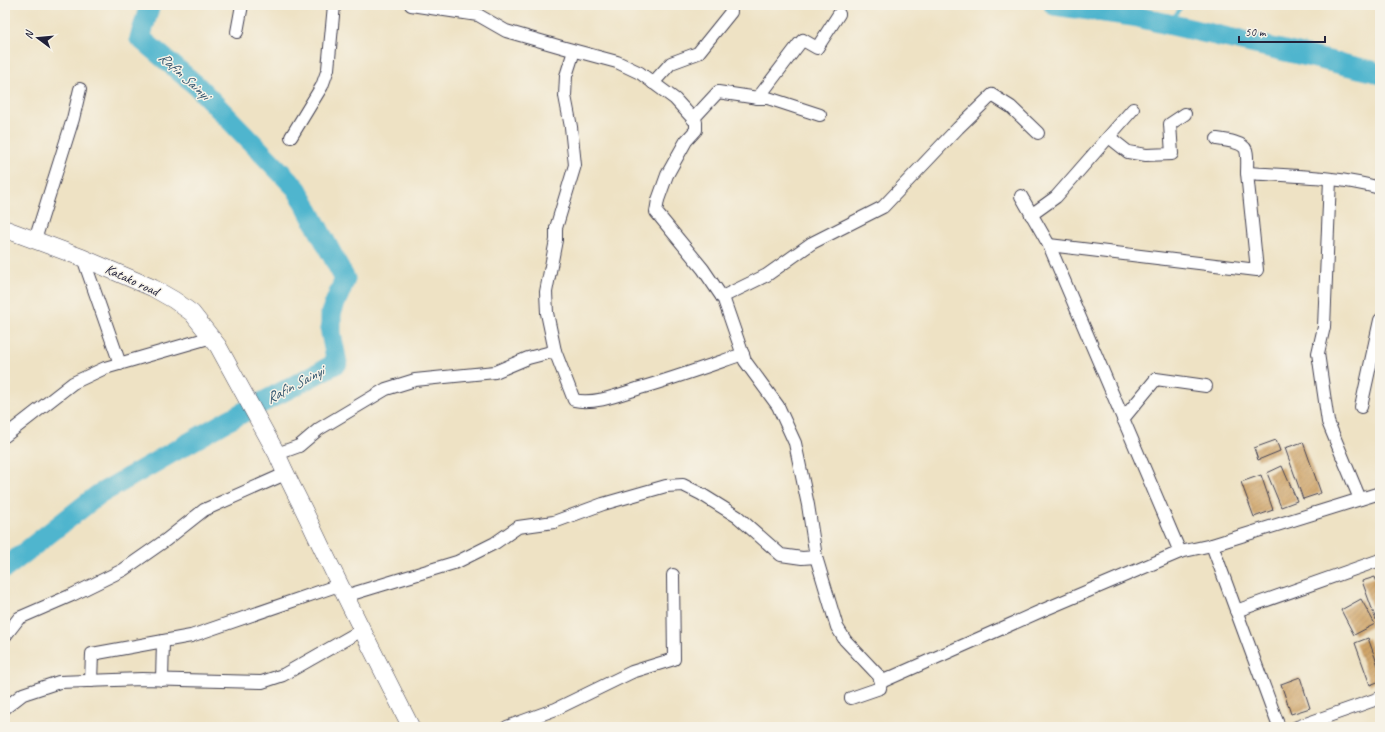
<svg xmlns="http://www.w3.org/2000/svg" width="1385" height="732" viewBox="0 0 1385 732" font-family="Caveat,sans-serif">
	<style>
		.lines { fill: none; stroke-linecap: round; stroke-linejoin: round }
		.stream { stroke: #4fb5ce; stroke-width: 3.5 }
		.river { stroke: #4fb5ce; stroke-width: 21 }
		.building { fill: url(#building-hatch) }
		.street-casing { stroke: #413f50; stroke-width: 14 }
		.secondary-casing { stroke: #413f50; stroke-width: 18 }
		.street { stroke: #fff; stroke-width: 12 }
		.secondary { stroke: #fff; stroke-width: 17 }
		.labels { text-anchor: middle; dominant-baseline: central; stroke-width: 3; stroke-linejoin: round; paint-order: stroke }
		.street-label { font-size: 14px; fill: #22223b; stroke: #f7f3e8 }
		.water-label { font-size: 15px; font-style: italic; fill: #32556e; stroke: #f7f3e8 }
	</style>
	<defs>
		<pattern id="building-hatch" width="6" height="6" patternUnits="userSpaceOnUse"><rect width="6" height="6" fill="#cb9c5c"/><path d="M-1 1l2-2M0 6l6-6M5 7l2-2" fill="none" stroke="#a47f4d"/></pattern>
	</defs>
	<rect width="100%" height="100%" fill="#f7f3e8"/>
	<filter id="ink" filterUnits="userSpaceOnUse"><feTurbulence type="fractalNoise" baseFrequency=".025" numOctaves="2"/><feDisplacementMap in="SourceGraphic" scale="8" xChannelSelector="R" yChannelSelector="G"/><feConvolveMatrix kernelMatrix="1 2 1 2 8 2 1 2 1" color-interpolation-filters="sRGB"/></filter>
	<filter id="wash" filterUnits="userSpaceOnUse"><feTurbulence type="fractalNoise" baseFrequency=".012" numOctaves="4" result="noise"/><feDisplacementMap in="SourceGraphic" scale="16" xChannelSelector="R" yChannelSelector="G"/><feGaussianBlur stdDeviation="0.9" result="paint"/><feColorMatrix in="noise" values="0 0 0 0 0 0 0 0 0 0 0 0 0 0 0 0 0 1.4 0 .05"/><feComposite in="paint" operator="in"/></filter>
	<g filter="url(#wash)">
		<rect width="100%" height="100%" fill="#eee2c4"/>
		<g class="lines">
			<path class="stream" d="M 1168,24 L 1183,5"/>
			<g class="river">
				<path d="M 1054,5 L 1133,16 L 1372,71 L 1380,74"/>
				<path d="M 5,568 L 98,495 L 227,421 L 337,363 L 331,333 L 331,313 L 345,279 L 297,189 L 197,86 L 140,38 L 150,5"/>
			</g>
		</g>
		<g id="blocks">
			<g class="building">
				<path d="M 1276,440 L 1280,451 L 1258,460 L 1254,448 Z"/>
				<path d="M 1303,442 L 1321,493 L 1303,499 L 1285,448 Z"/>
				<path d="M 1282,466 L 1297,501 L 1281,507 L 1267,473 Z"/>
				<path d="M 1261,475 L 1273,510 L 1254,517 L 1241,482 Z"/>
				<path d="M 1375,577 L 1380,592 L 1380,616 L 1376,620 L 1362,581 Z"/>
				<path d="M 1361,599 L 1375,624 L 1354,635 L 1341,610 Z"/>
				<path d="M 1368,638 L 1380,671 L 1380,681 L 1370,685 L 1355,643 Z"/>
				<path d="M 1300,677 L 1310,708 L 1291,714 L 1281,684 Z"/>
			</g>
		</g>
	</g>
	<g filter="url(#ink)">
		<use href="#blocks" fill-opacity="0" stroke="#413f50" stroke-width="1"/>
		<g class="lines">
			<defs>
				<g id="street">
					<path d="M 411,5 L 478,15 L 506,31 L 565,48 L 617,62 L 640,73 L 675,99 L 696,122 L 696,130 L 686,141 L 667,175 L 658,200 L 656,212 L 703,269 L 724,300 L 745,361 L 778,406 L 795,443 L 808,505 L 816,557 L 837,627 L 845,640 L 879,676 L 881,682 L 880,688 L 851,698"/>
					<path d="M 237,32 L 242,5"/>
					<path d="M 574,51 L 566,76 L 565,96 L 571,127 L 575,165 L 556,228 L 556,240 L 546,292 L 547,313 L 555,351 L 574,400 C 594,405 621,394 640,388 C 675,378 708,366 743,354"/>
					<path d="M 653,83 L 671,63 L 698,53 L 731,12"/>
					<path d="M 758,98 L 799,44 L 803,40 L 817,48 L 839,14"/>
					<path d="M 693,119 L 718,92 L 758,98 L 768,98 L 820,115"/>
					<path d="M 291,137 L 322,86 L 328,69 L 334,5"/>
					<path d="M 1109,137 L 1128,152 L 1146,155 L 1172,154 L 1170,124 L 1185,114"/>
					<path d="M 1217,139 C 1224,140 1243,142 1246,150 C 1248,157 1247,166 1247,173"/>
					<path d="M 1330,179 L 1324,327 L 1318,353 L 1328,422 L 1360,499"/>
					<path d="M 1021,196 L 1049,245 L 1180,552"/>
					<path d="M 1031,215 L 1056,197 L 1133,109"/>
					<path d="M 35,240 L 73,119 L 80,89"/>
					<path d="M 1049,245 L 1257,270 L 1247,173 C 1291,176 1337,176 1380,188"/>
					<path d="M 83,258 L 120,364"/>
					<path d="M 722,297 L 767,275 L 812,243 L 883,207 L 958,128 L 992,95 L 1011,107 L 1038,133"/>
					<path d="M 1361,407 L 1380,320"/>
					<path d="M 1123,419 L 1156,379 L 1206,386"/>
					<path d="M 5,436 L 73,383 L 105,368 L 212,337"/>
					<path d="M 277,454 L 299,446 L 319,429 L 386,389 L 415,380 L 495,372 L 528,358 L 555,351"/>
					<path d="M 1212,545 L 1279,727"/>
					<path d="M 345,596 L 457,562 L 495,543 L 518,527 L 554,522 L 603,504 L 666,486 L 683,485 L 701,494 L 738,517 L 781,555 L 802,558 L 816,557"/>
					<path d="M 1236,611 L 1380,560"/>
					<path d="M 5,636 L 19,618 L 72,595 L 123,570 L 166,540 L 204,510 L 285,474"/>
					<path d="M 162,680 L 163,641"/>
					<path d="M 91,681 L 92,654 L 191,636 L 339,585"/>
					<path d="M 881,682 L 1041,611 L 1180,552 L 1212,545 L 1380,493"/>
					<path d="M 5,708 L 23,694 L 59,682 L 142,679 L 262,682 L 283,675 L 362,630"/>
					<path d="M 507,727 L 556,709 L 632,672 L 674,659 L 673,575"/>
					<path d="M 1297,727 L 1380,698"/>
				</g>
				<path id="secondary" d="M 5,229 L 83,258 L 153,288 L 174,300 L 192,313 L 218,346 L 277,454 C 287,478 300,501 311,525 C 343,593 377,660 411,727"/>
			</defs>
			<use href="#street" class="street-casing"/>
			<use href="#secondary" class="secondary-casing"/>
			<use href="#street" class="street"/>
			<use href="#secondary" class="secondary"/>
		</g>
	</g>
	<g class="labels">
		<g class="street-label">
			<text transform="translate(132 280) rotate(25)">Katako road</text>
		</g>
		<g class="water-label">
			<text transform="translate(184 76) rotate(42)">Rafin Sainyi</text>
			<text transform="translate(295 385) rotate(-28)">Rafin Sainyi</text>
		</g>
	</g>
	<rect width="1385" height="732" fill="none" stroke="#f7f3e8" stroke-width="20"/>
	<g transform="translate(38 38) rotate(286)" stroke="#f7f3e8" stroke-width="3" paint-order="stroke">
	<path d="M0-3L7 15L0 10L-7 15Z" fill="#22223b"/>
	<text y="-6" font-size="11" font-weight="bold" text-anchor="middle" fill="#22223b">N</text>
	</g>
	<path d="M1239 36v6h86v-6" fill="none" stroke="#22223b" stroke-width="2"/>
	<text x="1245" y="36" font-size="12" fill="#22223b" stroke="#f7f3e8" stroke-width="3" paint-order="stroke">50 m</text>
</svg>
